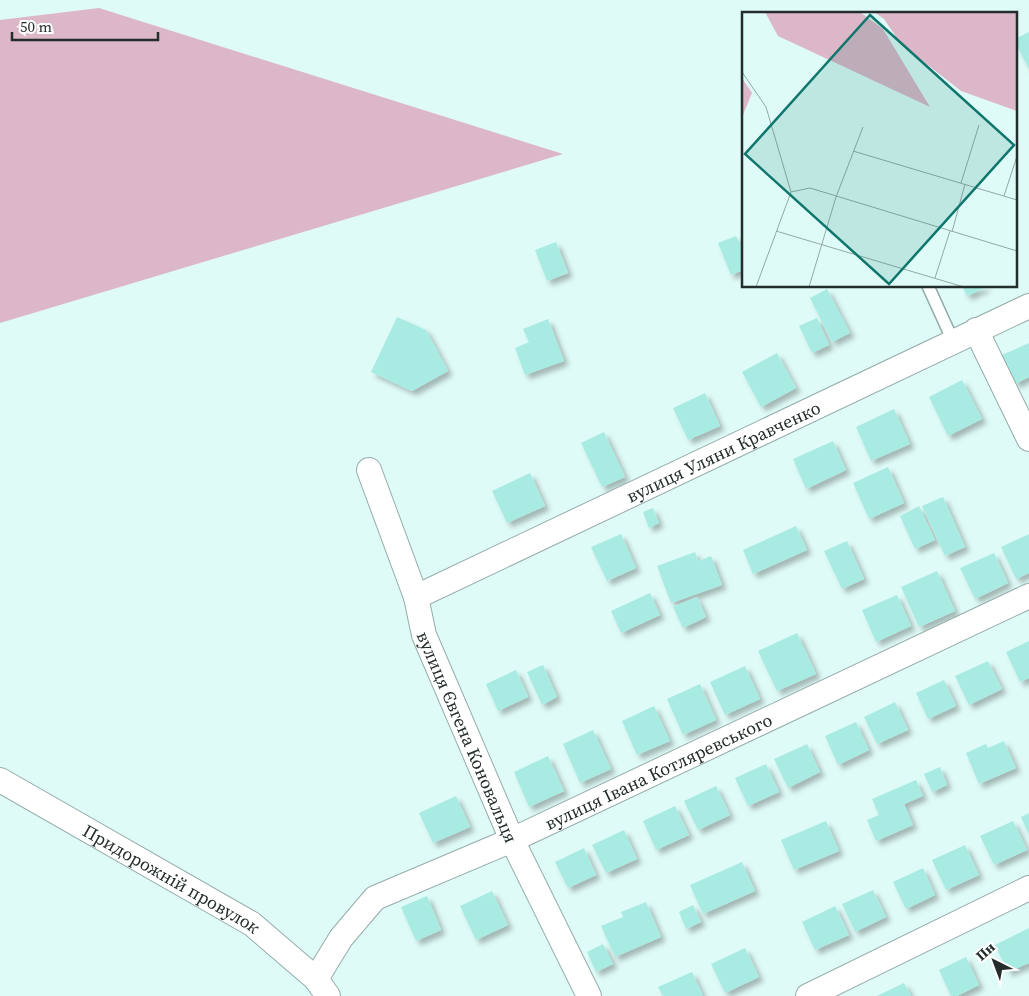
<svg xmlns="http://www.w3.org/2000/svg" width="1029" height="996" viewBox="0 0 1029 996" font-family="'Source Serif 4',serif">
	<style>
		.green { fill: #dcb7c7 }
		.building { fill: #a8ebe3; filter: url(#shadow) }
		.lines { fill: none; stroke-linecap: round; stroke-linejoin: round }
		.lane-casing { stroke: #94adaa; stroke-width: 14 }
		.street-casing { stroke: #94adaa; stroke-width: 26 }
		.lane { stroke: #fff; stroke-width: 11 }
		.street { stroke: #fff; stroke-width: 24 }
		.labels { text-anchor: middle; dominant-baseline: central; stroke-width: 4; stroke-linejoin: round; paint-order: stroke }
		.street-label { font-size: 18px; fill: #232d2c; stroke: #fff }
		.inset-road { fill: none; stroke: #94a9a6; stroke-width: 1 }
		.view { fill: #0f766e; fill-opacity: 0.15; stroke: #0f766e; stroke-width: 2.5 }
		.inset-edge { fill: none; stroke: #232d2c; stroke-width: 2.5 }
	</style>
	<defs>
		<filter id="shadow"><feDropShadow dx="4.5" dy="4.5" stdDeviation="2.5" flood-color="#0004"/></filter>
	</defs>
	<rect width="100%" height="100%" fill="#dffbf7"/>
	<path class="green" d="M 99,8 L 563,154 L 0,323 L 0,20 Z"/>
	<g class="building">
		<path d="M 1029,32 L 1029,69 L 1015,42 L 1015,39 Z"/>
		<path d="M 736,236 L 743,251 L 743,270 L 731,275 L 718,243 Z"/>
		<path d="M 556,242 L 568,273 L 547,281 L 535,250 Z"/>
		<path d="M 962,286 L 988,286 L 967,296 Z"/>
		<path d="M 827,289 L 850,333 L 832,342 L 810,298 Z"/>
		<path d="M 397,317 L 426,330 L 448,371 L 412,391 L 371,372 Z"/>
		<path d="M 817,318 L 829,345 L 812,353 L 799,326 Z"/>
		<path d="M 548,319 L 564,361 L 525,375 L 515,348 L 529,342 L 523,329 Z"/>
		<path d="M 1029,343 L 1029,377 L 1015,384 L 1002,355 Z"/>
		<path d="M 777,353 L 796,388 L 761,407 L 742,372 Z"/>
		<path d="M 962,380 L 982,419 L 948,436 L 929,397 Z"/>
		<path d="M 705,393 L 720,426 L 688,440 L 673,408 Z"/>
		<path d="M 894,409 L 910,444 L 871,461 L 856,427 Z"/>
		<path d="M 604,432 L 625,477 L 602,487 L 581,443 Z"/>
		<path d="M 833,441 L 846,470 L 806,489 L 793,459 Z"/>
		<path d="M 888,467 L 904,503 L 869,519 L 853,483 Z"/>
		<path d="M 530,473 L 545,506 L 507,523 L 492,491 Z"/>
		<path d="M 943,497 L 965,547 L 945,556 L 922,506 Z"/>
		<path d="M 919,506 L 935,540 L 915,549 L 900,516 Z"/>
		<path d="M 653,508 L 659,523 L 649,528 L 643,512 Z"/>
		<path d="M 796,526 L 807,550 L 753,574 L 743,550 Z"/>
		<path d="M 621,534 L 636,568 L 607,581 L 591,547 Z"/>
		<path d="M 1029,534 L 1029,573 L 1016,579 L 1001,547 Z"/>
		<path d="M 847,541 L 864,579 L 842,589 L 824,551 Z"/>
		<path d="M 695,552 L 698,561 L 711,556 L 722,585 L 671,603 L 657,566 Z"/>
		<path d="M 994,553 L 1008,583 L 975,599 L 960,568 Z"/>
		<path d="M 937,571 L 955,611 L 919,627 L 901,587 Z"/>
		<path d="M 650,593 L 660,615 L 621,633 L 611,611 Z"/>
		<path d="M 897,595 L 911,626 L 876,642 L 862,610 Z"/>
		<path d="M 697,597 L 706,617 L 683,628 L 673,607 Z"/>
		<path d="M 797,633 L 816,674 L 777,691 L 758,651 Z"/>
		<path d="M 1029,641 L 1029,678 L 1020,682 L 1006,652 Z"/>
		<path d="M 988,661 L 1002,689 L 969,705 L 955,676 Z"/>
		<path d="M 543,665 L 557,697 L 542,705 L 527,672 Z"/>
		<path d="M 745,666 L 760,699 L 725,715 L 710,682 Z"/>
		<path d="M 516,670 L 528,697 L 498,711 L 486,684 Z"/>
		<path d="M 944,680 L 956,706 L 928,719 L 916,693 Z"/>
		<path d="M 700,684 L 716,720 L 683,735 L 667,699 Z"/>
		<path d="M 895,702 L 908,730 L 877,744 L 864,717 Z"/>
		<path d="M 654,706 L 670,741 L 637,755 L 622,721 Z"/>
		<path d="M 856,722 L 869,750 L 838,765 L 825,736 Z"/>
		<path d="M 593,730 L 611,769 L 580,783 L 563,744 Z"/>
		<path d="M 1004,741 L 1016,768 L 979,784 L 966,753 L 986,744 L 988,748 Z"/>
		<path d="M 807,744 L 820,772 L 788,788 L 774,759 Z"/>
		<path d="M 548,756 L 564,791 L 529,807 L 514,772 Z"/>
		<path d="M 766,764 L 779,792 L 748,806 L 735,778 Z"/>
		<path d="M 940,767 L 947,785 L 932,792 L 924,774 Z"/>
		<path d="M 916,780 L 923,796 L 904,804 L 913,825 L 876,841 L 867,820 L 879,815 L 872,799 Z"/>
		<path d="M 716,786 L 730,815 L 698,830 L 684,801 Z"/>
		<path d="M 456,796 L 470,827 L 433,843 L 419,813 Z"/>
		<path d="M 675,806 L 689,835 L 656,850 L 643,821 Z"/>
		<path d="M 1029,813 L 1029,835 L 1021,817 Z"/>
		<path d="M 826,821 L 839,851 L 794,870 L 781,840 Z"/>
		<path d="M 1013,821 L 1027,850 L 994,865 L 980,836 Z"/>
		<path d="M 624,830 L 637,859 L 606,873 L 592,845 Z"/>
		<path d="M 965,845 L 979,875 L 946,890 L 932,860 Z"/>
		<path d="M 584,848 L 596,875 L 568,888 L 555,862 Z"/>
		<path d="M 742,862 L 755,891 L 703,914 L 690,885 Z"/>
		<path d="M 923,868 L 935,895 L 906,909 L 893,882 Z"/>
		<path d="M 873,890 L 886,917 L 855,932 L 842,904 Z"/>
		<path d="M 492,891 L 508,925 L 476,940 L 460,906 Z"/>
		<path d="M 427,896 L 441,930 L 416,941 L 401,907 Z"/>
		<path d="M 646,902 L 661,937 L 615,957 L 601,926 L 623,917 L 621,912 Z"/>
		<path d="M 693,905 L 701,922 L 686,929 L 679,912 Z"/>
		<path d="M 835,906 L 849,935 L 815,950 L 802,922 Z"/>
		<path d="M 1029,928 L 1029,963 L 1008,972 L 995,945 Z"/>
		<path d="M 603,944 L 613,964 L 596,972 L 587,952 Z"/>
		<path d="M 745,948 L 759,977 L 725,993 L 711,964 Z"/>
		<path d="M 966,957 L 979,985 L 957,996 L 951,996 L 939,970 Z"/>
		<path d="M 692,972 L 703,996 L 663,996 L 658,987 Z"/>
		<path d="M 904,983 L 911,996 L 877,996 Z"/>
	</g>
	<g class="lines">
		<defs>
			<path id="lane" d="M 928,286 L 953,341"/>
			<g id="street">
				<path d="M 976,330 L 1029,439"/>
				<path id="s1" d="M 369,470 L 416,597 L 424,635 L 512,840 L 589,996"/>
				<path id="s2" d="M 416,597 L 1029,306"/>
				<path id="s3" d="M 0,780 L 252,924 L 316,979 L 328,996"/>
				<path id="s4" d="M 316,979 L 341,938 L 375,898 L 512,840 L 1029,596"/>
				<path d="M 808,996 L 1029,888"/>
			</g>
		</defs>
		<use href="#lane" class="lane-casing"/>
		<use href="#street" class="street-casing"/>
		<use href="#lane" class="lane"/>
		<use href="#street" class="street"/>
	</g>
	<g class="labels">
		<g class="street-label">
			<text stroke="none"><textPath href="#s2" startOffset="340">вулиця Уляни Кравченко</textPath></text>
			<text stroke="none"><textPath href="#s1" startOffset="285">вулиця Євгена Коновальця</textPath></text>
			<text stroke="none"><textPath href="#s4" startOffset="411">вулиця Івана Котляревського</textPath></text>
			<text stroke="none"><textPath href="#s3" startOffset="198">Придорожній провулок</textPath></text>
		</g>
	</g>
	<g transform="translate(742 12)">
		<rect width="275" height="275" fill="#dffbf7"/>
		<path d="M 23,0 L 118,0 L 141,17 L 188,95 L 36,24 ZM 132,0 L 275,0 L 275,99 L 219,79 L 159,32 L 142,7 ZM 0,66 L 10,81 L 0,105 Z" fill="#dcb7c7"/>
		<path class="inset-road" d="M 0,60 L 24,95 L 49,180 L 14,275M 111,139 L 275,188M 219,171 L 237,113M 49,180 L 68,176 L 275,239M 262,184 L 275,144M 34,219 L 222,275M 210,220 L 223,172M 193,266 L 208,219M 67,275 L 94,185 L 121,115"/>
		<path class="view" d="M 128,3 L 272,133 L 147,272 L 3,142 Z"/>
		<rect width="275" height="275" class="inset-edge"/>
	</g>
	<g transform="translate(994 961) rotate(318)" stroke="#ffffff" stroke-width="4" paint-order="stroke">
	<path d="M0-4L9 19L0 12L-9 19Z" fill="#232d2c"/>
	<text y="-8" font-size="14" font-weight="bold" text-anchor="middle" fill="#232d2c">Пн</text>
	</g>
	<path d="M12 32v8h146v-8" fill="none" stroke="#232d2c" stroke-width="2.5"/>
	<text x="20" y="32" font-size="15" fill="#232d2c" stroke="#ffffff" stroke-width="4" paint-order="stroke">50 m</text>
</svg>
